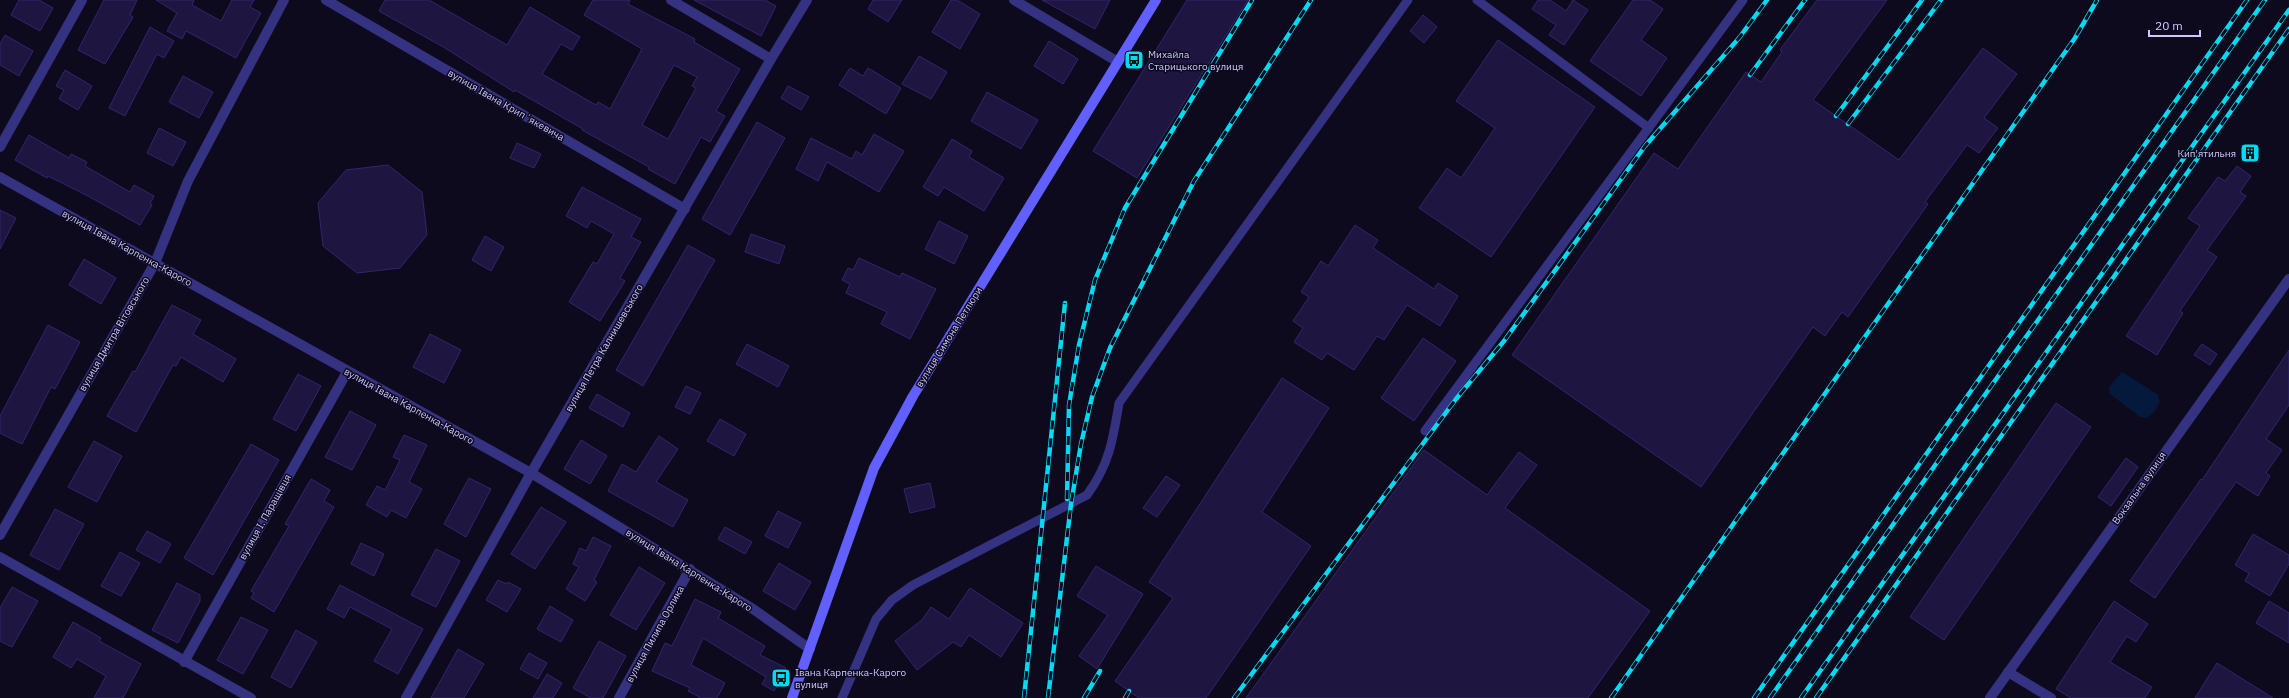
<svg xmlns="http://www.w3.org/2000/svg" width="2289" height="698" viewBox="0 0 2289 698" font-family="'IBM Plex Sans',sans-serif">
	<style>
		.water { fill: #05193c }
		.building { fill: #1e1541; stroke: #33256e; fill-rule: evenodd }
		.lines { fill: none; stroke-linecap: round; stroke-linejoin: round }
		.service { stroke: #343281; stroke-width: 9 }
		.minor { stroke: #343281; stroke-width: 10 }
		.tertiary { stroke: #343281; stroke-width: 10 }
		.secondary { stroke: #625fff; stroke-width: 10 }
		.rail-casing { stroke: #00dbf3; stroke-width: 4.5 }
		.rail { stroke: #0e0a1e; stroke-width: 3; stroke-dasharray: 9; stroke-linecap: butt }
		.labels { text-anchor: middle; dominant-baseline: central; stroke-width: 3; stroke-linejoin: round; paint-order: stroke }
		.poi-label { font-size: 10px; fill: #cec8ff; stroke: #0e0a1e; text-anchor: start }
		.street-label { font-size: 10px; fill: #cec8ff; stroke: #0e0a1e }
	</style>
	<rect width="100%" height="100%" fill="#0e0a1e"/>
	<path class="water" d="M 2122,372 L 2157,394 L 2160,401 L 2155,411 L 2147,418 L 2140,417 L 2110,394 L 2109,387 Z"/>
	<g class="building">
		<path d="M 19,0 L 39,0 L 53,8 L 40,31 L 11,15 Z"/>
		<path d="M 104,0 L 137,0 L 130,15 L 133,17 L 105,64 L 78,50 Z"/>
		<path d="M 156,0 L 194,0 L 192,5 L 221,21 L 232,0 L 254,0 L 250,7 L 261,13 L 236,58 L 186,31 L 182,39 L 167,31 L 177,13 Z"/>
		<path d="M 385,0 L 429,0 L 507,45 L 530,7 L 580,37 L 572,50 L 561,44 L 542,74 L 596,105 L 598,102 L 610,109 L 642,49 L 584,15 L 593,0 L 630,0 L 628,4 L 695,39 L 694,42 L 740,69 L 716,111 L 725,116 L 710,142 L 701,137 L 675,184 L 648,169 L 649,167 L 582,130 L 583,129 L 515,90 L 514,92 L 445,48 L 379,11 ZM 674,65 L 697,77 L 692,86 L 696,88 L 668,139 L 642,125 Z"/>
		<path d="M 694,0 L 765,0 L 776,6 L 761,36 Z"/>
		<path d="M 873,0 L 902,0 L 888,22 L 868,9 Z"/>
		<path d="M 951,0 L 957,0 L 980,14 L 960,49 L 932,32 Z"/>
		<path d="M 1042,0 L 1110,0 L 1095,29 Z"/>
		<path d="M 1187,0 L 1248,0 L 1137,178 L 1093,151 Z"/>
		<path d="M 1538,0 L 1550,0 L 1566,11 L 1573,0 L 1588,10 L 1564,45 L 1549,35 L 1556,25 L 1532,9 Z"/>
		<path d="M 1633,0 L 1650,0 L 1663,9 L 1641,40 L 1667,58 L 1641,96 L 1590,61 Z"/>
		<path d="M 1817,0 L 1887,0 L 1813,100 L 1899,160 L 1983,48 L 2017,74 L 1984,118 L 1998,128 L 1979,153 L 1967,145 L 1925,202 L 1928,204 L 1848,317 L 1842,312 L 1825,336 L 1813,327 L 1701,487 L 1512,355 L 1654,153 L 1678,169 L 1746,72 L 1761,82 L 1782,52 L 1780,50 Z"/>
		<path d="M 1423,15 L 1437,27 L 1424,43 L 1410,31 Z"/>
		<path d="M 150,27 L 174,41 L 164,58 L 157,54 L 125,116 L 109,108 Z"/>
		<path d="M 5,35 L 33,51 L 19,76 L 0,65 L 0,44 Z"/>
		<path d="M 1498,40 L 1595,107 L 1491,257 L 1419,208 L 1447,168 L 1461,178 L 1495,128 L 1456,101 Z"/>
		<path d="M 1049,41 L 1078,59 L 1063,84 L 1034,66 Z"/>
		<path d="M 919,56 L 947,72 L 931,99 L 902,84 Z"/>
		<path d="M 850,68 L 863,76 L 868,68 L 901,88 L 886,114 L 839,85 Z"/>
		<path d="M 65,70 L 92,86 L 78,110 L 59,99 L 64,90 L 56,86 Z"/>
		<path d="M 183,76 L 213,92 L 199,118 L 169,102 Z"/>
		<path d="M 788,86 L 809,97 L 801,110 L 781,98 Z"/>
		<path d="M 987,92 L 1038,120 L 1021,149 L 971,121 Z"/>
		<path d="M 757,122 L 785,138 L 730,235 L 702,219 Z"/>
		<path d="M 159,128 L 186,142 L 173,166 L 147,153 Z"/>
		<path d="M 874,134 L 904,151 L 879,192 L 827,162 L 818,181 L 796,169 L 811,138 L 852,159 L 856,151 L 862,155 Z"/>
		<path d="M 29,135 L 69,158 L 71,154 L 87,162 L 85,166 L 130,192 L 134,185 L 154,196 L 150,204 L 152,205 L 140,225 L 88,196 L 48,176 L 47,178 L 15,160 Z"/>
		<path d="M 952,139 L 972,151 L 969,157 L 1004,178 L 984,211 L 944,187 L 938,196 L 923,187 Z"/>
		<path d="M 517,143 L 541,154 L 534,168 L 510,158 Z"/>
		<path d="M 388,165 L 422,192 L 427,235 L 400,268 L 357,273 L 323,246 L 318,203 L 346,170 Z"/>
		<path d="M 2237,166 L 2251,176 L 2240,192 L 2246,196 L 2207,250 L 2217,257 L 2180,311 L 2183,313 L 2157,355 L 2126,336 L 2200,226 L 2188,218 L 2218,177 L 2225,181 Z"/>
		<path d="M 582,187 L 641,219 L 631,237 L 641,242 L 620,278 L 625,281 L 600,321 L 569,302 L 593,262 L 597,264 L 614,234 L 591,221 L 587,228 L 566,216 Z"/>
		<path d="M 0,210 L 16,218 L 0,249 Z"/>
		<path d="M 939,221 L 968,236 L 954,264 L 925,249 Z"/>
		<path d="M 1355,225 L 1378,240 L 1373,248 L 1434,289 L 1438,283 L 1458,296 L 1440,326 L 1407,305 L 1384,340 L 1377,336 L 1354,370 L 1327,353 L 1322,360 L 1294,342 L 1303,328 L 1293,321 L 1309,297 L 1301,292 L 1321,261 L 1328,266 Z"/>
		<path d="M 751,234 L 785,246 L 779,264 L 745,252 Z"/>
		<path d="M 485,236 L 504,247 L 491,271 L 472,260 Z"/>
		<path d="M 688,245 L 715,260 L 643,386 L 616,370 Z"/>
		<path d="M 859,258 L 900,277 L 902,273 L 936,289 L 910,339 L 881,324 L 887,312 L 846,293 L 850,284 L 842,280 L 848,268 L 853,270 Z"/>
		<path d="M 84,259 L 116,278 L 101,304 L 69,285 Z"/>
		<path d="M 172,305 L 201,320 L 193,334 L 236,359 L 223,382 L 181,357 L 176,366 L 173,365 L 136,432 L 107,416 L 133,371 L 135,372 Z"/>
		<path d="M 48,325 L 80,342 L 55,389 L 51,387 L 22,444 L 0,433 L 0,416 Z"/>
		<path d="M 430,334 L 461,350 L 444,383 L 413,367 Z"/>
		<path d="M 1423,338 L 1456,361 L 1414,421 L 1381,398 Z"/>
		<path d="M 747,344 L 789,366 L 778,387 L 736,364 Z"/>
		<path d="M 2202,344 L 2217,354 L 2210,365 L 2194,355 Z"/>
		<path d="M 2289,350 L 2289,405 L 2266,439 L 2282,450 L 2266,473 L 2270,476 L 2258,496 L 2236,482 L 2155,598 L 2130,581 L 2201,479 L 2202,480 Z"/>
		<path d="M 298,374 L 321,386 L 296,431 L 273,419 Z"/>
		<path d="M 1282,378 L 1329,408 L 1262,512 L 1311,546 L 1206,698 L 1139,698 L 1115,681 L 1173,598 L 1149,582 Z"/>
		<path d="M 686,386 L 701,393 L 690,414 L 675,407 Z"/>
		<path d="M 597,394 L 630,413 L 623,427 L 589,408 Z"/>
		<path d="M 2056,403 L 2091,427 L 1944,640 L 1910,617 Z"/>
		<path d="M 350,411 L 376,425 L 352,470 L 325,457 Z"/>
		<path d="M 720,419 L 746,434 L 734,456 L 707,441 Z"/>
		<path d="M 404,435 L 427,445 L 409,482 L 422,489 L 406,518 L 391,510 L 387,517 L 366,505 L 377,486 L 385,490 L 400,460 L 393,457 Z"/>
		<path d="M 659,436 L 678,449 L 656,482 L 688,500 L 673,527 L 608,491 L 622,464 L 636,472 Z"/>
		<path d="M 581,440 L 607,456 L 590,484 L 564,469 Z"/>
		<path d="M 94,441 L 122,456 L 97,502 L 68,487 Z"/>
		<path d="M 251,444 L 279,460 L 213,575 L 184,558 Z"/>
		<path d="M 1424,450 L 1487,495 L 1519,452 L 1537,465 L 1505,508 L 1650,611 L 1588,698 L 1246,698 Z"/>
		<path d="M 2126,458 L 2138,467 L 2111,506 L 2098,497 Z"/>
		<path d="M 1166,476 L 1180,485 L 1157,517 L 1143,508 Z"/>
		<path d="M 469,478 L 491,489 L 466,537 L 444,524 Z"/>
		<path d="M 311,479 L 330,490 L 324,501 L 334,507 L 274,612 L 251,598 L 254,593 L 251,591 L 289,526 L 285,524 Z"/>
		<path d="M 930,483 L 935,507 L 910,513 L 904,489 Z"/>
		<path d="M 541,507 L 566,522 L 535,569 L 511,554 Z"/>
		<path d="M 55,509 L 84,524 L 59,570 L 30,555 Z"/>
		<path d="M 778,511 L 801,523 L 788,548 L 765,536 Z"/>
		<path d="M 725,527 L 752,542 L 745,554 L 718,539 Z"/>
		<path d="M 147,531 L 171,544 L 160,563 L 136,550 Z"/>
		<path d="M 2253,534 L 2289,555 L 2289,564 L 2270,596 L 2245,581 L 2249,573 L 2235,565 Z"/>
		<path d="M 593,537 L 611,546 L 594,580 L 597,582 L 585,601 L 566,589 L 579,567 L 573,564 L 580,548 L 586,551 Z"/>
		<path d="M 361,543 L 384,554 L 374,576 L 351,564 Z"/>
		<path d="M 436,549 L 460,561 L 436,607 L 411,595 Z"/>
		<path d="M 120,552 L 140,563 L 121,596 L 101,586 Z"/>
		<path d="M 779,563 L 811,582 L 795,610 L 763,591 Z"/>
		<path d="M 1096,566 L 1143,594 L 1097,669 L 1079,656 L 1108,615 L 1077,596 Z"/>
		<path d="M 639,567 L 665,583 L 636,630 L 610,615 Z"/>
		<path d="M 498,580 L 507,584 L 508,582 L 521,589 L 507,612 L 486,600 Z"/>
		<path d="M 177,583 L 200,595 L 200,601 L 178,643 L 152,630 Z"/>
		<path d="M 340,585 L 423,629 L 398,674 L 374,661 L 392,629 L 350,607 L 344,618 L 327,609 Z"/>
		<path d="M 12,587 L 38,601 L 12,647 L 0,641 L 0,608 Z"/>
		<path d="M 970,588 L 1023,623 L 1001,657 L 969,635 L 961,647 L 953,642 L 917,670 L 895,641 L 922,620 L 931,607 L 949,619 Z"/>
		<path d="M 695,599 L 721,612 L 718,618 L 765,646 L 760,655 L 786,668 L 774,691 L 762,684 L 766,677 L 703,638 L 691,665 L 725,683 L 717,698 L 701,698 L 688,691 L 690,688 L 652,671 L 665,643 L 672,646 Z"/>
		<path d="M 2114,601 L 2148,624 L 2136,642 L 2127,636 L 2110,662 L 2152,687 L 2145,698 L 2071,698 L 2056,689 Z"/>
		<path d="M 2269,601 L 2289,613 L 2289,643 L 2256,623 Z"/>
		<path d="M 550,606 L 573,620 L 561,642 L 537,629 Z"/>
		<path d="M 241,617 L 268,630 L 243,674 L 217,660 Z"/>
		<path d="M 73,622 L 101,638 L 99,641 L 141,664 L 123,698 L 94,698 L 106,676 L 77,659 L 71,668 L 53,657 Z"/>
		<path d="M 296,630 L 317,642 L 291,688 L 271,677 Z"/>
		<path d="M 599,641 L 626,656 L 603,698 L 591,698 L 573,688 Z"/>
		<path d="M 458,649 L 484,664 L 464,698 L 431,698 Z"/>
		<path d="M 529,653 L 547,663 L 538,679 L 520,669 Z"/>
		<path d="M 2217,663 L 2273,698 L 2195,698 Z"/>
		<path d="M 547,674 L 562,683 L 553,698 L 533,698 Z"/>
	</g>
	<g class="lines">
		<g class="service">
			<path d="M 1477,0 L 1649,128"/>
			<path d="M 1425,431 L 1743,0"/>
			<path d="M 842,698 L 876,619 L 892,600 L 913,585 L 1087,495 C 1109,465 1113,440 1119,403 L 1408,0"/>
		</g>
		<g class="minor">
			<path d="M 326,0 L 685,209"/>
			<path d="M 671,0 L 771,59"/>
			<path d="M 1014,0 L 1118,62"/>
			<path d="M 0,147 L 82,0"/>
			<path d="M 0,177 L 531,473 L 753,609 L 810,649"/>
			<path d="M 0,535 L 155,263 L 188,181 L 284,0"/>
			<path d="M 0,557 L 251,698"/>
			<path d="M 184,662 L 347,372"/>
			<path d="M 2008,672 L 2051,698"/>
			<path d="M 406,698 L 531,473 L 771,59 L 807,0"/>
			<path d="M 619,698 L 690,569"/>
		</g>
		<path class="tertiary" d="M 1990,698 L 2289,279"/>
		<path class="secondary" d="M 792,698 L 874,468 L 913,396 L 1156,0"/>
		<defs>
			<g id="rail">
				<path d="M 1750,75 L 1805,0"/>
				<path d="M 1836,116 L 1922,0"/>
				<path d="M 1848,124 L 1941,0"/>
				<path d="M 1067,499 L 1069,405 L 1079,345 L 1095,280 L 1125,208 L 1252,0"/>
				<path d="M 1024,698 L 1065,303"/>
				<path d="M 1048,698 L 1071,504 L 1081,444 L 1092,397 L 1110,348 L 1194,181 L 1311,0"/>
				<path d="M 1084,698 L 1100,671"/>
				<path d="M 1125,698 L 1129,691"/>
				<path d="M 1234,698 L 1456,399 L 1504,341 L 1645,146 L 1739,38 L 1767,0"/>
				<path d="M 1611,698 L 2075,38 L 2097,0"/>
				<path d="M 1754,698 L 2247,0"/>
				<path d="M 1770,698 L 2265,0"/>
				<path d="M 1801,698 L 2289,10"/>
				<path d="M 1816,698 L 2289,29"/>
			</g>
		</defs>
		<use href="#rail" class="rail-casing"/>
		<use href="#rail" class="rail"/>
	</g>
	<defs>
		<symbol id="bus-square" viewBox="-11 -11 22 22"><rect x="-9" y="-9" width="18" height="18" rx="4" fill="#00dbf3" stroke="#0e0a1e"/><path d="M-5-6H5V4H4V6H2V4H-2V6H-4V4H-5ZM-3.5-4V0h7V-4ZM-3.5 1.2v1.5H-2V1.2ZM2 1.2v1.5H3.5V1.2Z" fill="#111"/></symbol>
		<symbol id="building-square" viewBox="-11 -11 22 22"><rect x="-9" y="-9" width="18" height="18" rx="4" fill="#00dbf3" stroke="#0e0a1e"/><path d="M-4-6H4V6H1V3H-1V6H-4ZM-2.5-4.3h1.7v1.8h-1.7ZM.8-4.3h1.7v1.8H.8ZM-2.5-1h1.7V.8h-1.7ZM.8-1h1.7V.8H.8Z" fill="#111"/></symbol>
	</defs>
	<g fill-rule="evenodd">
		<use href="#bus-square" x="1123" y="49" width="22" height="22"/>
		<use href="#building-square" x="2239" y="142" width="22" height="22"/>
		<use href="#bus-square" x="770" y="667" width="22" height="22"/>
	</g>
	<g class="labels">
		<g class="poi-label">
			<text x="1148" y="54">Михайла<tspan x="1148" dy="12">Старицького вулиця</tspan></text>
			<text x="2236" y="153" text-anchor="end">Кип'ятильня</text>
			<text x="795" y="672">Івана Карпенка-Карого<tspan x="795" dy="12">вулиця</tspan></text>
		</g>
		<g class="street-label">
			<text transform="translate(506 105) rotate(30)">вулиця Івана Крипʼякевича</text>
			<text transform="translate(127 248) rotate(29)">вулиця Івана Карпенка-Карого</text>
			<text transform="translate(114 334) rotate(-60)">вулиця Дмитра Вітовського</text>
			<text transform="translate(949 337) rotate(-58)">вулиця Симона Петлюри</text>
			<text transform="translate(604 348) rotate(-60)">вулиця Петра Калнишевського</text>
			<text transform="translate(409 406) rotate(29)">вулиця Івана Карпенка-Карого</text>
			<text transform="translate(2139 488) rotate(-55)">Вокзальна вулиця</text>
			<text transform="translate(265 517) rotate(-61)">вулиця І. Паращівця</text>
			<text transform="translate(689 570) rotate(32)">вулиця Івана Карпенка-Карого</text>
			<text transform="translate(655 634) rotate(-61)">вулиця Пилипа Орлика</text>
		</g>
	</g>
	<path d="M2149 30v6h51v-6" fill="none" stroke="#cec8ff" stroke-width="2"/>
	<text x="2155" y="30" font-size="12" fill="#cec8ff" stroke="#0e0a1e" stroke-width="3" paint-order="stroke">20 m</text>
</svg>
